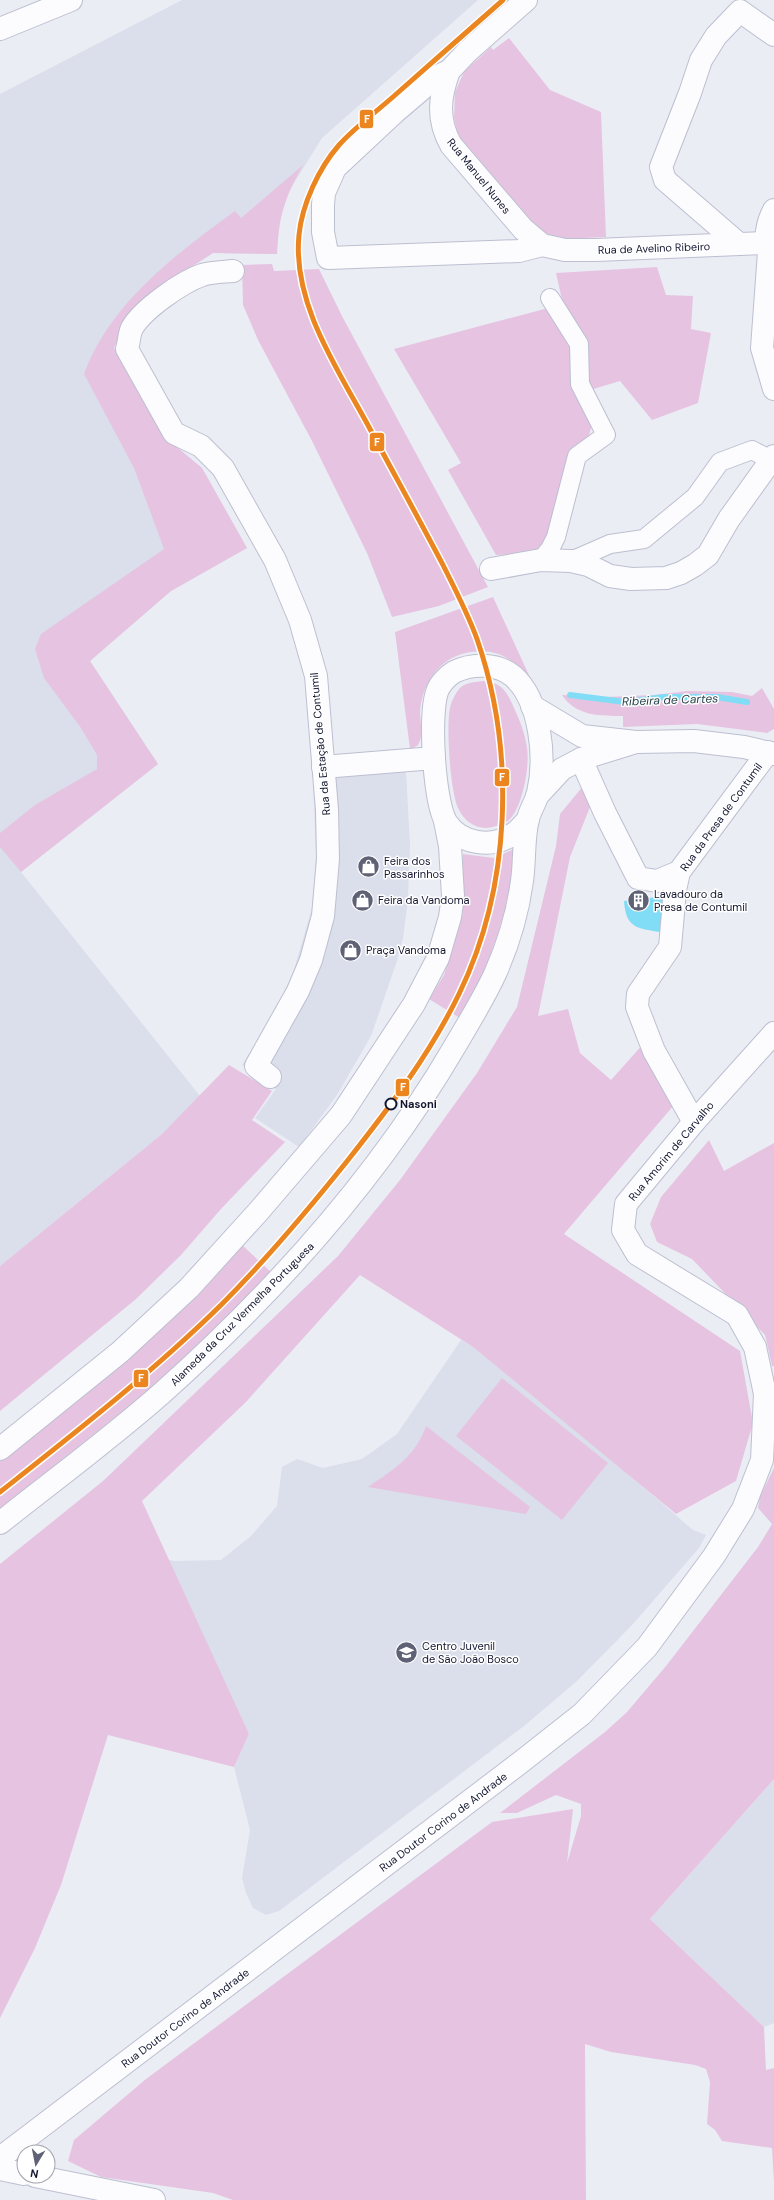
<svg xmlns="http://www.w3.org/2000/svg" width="774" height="2200" viewBox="0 0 774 2200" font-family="'DM Sans',sans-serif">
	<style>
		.built { fill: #dbdeeb }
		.green { fill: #e6c4e1 }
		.water { fill: #81ddf5 }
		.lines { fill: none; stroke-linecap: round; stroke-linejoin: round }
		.stream { stroke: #81ddf5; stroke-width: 6 }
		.pedestrian-casing { stroke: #bcbfd0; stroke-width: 20 }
		.minor-casing { stroke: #bcbfd0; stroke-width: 24 }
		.tertiary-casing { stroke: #bcbfd0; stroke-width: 24 }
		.primary-casing { stroke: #bcbfd0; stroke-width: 24 }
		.pedestrian { stroke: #fcfcfe; stroke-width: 18 }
		.minor { stroke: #fcfcfe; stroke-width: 22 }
		.tertiary { stroke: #fcfcfe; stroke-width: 22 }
		.primary { stroke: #fcfcfe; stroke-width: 22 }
		.rail-1-casing { stroke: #fff; stroke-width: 8 }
		.rail-1 { stroke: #eb8520; stroke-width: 5 }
		.stop-dot { fill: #fff; stroke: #131630; stroke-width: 2 }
		.labels { text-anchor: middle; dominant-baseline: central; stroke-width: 3; stroke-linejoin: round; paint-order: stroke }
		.street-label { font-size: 11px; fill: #131630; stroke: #fff }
		.poi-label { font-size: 11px; fill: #131630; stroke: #fff; text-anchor: start }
		.stop-label { font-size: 11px; font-weight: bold; fill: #131630; stroke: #fff; text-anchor: start }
		.water-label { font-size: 12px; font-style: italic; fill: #2b474e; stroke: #fff }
		.line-badge { stroke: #fff; stroke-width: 1.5 }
		.badge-label { font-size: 11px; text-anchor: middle; font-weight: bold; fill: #fff }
	</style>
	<rect width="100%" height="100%" fill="#ebedf5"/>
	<g class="built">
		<path d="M 182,0 L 478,0 L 322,138 L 289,191 L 279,222 L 277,254 L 213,253 L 152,292 L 126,319 L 114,348 L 166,438 L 202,468 L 247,548 L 171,591 L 90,661 L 158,764 L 21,872 L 200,1096 L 162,1134 L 0,1266 L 0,94 Z"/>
		<path d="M 406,772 L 410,845 L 408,899 L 403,938 L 397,961 L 371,1036 L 337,1095 L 299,1147 L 255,1118 L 276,1089 L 242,1065 L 272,1018 L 293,973 L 312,908 L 316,856 L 313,779 Z"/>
		<path d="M 461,1340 L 473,1347 L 615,1463 L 693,1530 L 706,1535 L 699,1548 L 633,1624 L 577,1681 L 524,1726 L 279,1911 L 266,1915 L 253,1908 L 246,1893 L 242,1878 L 250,1830 L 234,1767 L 249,1734 L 162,1559 L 175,1561 L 221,1560 L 251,1536 L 277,1506 L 282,1467 L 297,1459 L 323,1468 L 362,1459 L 397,1434 Z"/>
		<path d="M 774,1779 L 774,2023 L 764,2027 L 650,1919 Z"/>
	</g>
	<g class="green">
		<path d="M 509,38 L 550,90 L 601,112 L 606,237 L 558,239 L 533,227 L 459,141 L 454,117 L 455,92 L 464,72 L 491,47 L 493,50 Z"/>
		<path d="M 303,165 C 284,199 279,216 277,254 L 213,253 L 152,292 L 126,319 L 114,348 L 166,438 L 202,468 L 247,548 L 171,591 L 90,661 L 158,764 L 21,872 L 0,847 L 0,833 L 35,805 L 97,769 L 97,755 L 81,728 L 44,678 L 35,649 L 41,634 L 164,549 L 134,468 L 84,374 C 110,303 176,254 235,211 L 241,218 Z"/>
		<path d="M 272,264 L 274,271 L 319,269 L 342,316 L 488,587 L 439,606 L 392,617 L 367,553 L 312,441 L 258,340 L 243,305 L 242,265 Z"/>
		<path d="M 657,267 L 666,295 L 693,296 L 691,329 L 711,333 L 698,403 L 652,420 L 620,381 L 587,391 L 593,421 L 588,439 L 559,524 L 533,554 L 496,555 L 448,470 L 461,463 L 394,349 L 563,304 L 556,273 Z"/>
		<path d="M 493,597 L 539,697 C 520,669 509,647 471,652 C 441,656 422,682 420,712 C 420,721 424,736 418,745 C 416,747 412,748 410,749 L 395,632 Z"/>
		<path d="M 484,681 C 490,682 496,683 501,687 C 507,692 511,701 514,708 C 520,721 525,733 527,748 C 530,765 523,804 511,818 C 505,824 494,827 486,828 C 473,828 463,819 458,808 C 450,790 446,727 450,708 C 451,702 455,694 459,689 C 465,682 475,682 484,681 Z"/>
		<path d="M 762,688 L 774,709 L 774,729 L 767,733 L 697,724 L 623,727 L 623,716 C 599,716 576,716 562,695 L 604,697 L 655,695 L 687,691 L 732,692 L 752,696 Z"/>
		<path d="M 584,785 L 592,802 L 570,857 L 538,1016 L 568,1009 L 580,1053 L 611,1080 L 645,1042 L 674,1105 L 564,1234 L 740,1351 L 753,1423 L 736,1481 L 676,1514 L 473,1347 L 360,1275 L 246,1402 L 142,1501 L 249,1734 L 234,1767 L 108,1735 L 61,1885 L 35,1948 L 0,2018 L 0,1564 L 103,1481 L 338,1256 L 400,1180 L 477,1073 L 517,1007 L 556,846 L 560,814 Z"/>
		<path d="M 514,849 C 511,910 488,965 463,1020 L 429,999 L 444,975 L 463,913 L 463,854 L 494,858 Z"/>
		<path d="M 229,1065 L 272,1091 L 252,1120 L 285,1142 L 221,1209 L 181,1255 L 136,1299 L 0,1411 L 0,1266 L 162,1134 Z"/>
		<path d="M 709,1140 L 724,1171 L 774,1143 L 774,1366 L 772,1366 L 765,1335 L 692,1259 L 657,1242 L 650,1224 L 661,1197 Z"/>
		<path d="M 240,1243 L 272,1273 L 163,1379 L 0,1509 L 0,1460 L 127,1357 Z"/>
		<path d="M 502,1378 L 608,1463 L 562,1520 L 456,1436 Z"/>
		<path d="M 426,1426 L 530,1507 L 526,1514 L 368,1487 C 393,1470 416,1456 426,1426 Z"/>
		<path d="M 774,1468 L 774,1779 L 650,1919 L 764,2027 L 766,2070 L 774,2068 L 774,2182 L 772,2148 L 722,2141 L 715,2130 L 707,2124 L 710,2082 L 706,2069 L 695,2065 L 611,2052 L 585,2044 L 586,2200 L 233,2200 L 213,2193 L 101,2177 L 68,2161 L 74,2140 L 146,2079 L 492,1822 L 573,1809 L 567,1863 L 581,1816 L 581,1804 L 556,1795 L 517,1813 L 500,1813 L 605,1732 L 627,1712 L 666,1666 L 758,1547 L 772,1524 L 758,1508 L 760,1496 Z"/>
	</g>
	<path class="water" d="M 665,896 L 665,933 C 640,928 626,931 624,901 Z"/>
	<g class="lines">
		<path class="stream" d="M 570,695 L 625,702 L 664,697 L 717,697 L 747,702"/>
		<defs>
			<g id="pedestrian">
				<path d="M 541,560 L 550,549 L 556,537 L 577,456 L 606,435 L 580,384 L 579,344 L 550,298"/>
				<path d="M 571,561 L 610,544 L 644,539 L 695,497 L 720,462 L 752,450 L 771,460"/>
			</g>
			<g id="minor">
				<path d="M 526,0 L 468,51 L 449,71 L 436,77 L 395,112 L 335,168 L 324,193 L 323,205 L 323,232 L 328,258 L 519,251 L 542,245"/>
				<path d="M 449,71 C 439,98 437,120 451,145 L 523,229 L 542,245 L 565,250 L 596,250 L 766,243"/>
				<path d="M 774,210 C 767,223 764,239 769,252 L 762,348 L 774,389"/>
				<path d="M 739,244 L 665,180 L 661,167 L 690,93 L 701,60 L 716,36 L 740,11 L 774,35"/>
				<path d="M 233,271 C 223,272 212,272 202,275 C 182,282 143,309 132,328 C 129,334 129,343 127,349 L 174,433 L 201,446 L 223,468 L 275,560 L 300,620 L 316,676 L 327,810 L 328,859 L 323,916 L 311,960 L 298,991 L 256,1066 L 270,1077"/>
				<path d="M 491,569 L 541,560 L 571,561 L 588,565 L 610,576 L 631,579 L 666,578 L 681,573 L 695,565 L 708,555 L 729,519 L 774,456"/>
				<path d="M 532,706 L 582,736 L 636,742 L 581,759 L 562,769 L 537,796"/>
				<path d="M 636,742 L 694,741 L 744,747 L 774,754"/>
				<path d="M 581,759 L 605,813 L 638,878 L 657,881 L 679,872"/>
				<path d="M 323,767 L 434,758"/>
				<path d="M 694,1122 L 654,1051 L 637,1007 L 638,994 L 670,947 L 675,890 L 679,872 L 768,752"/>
				<path d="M 0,1449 L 120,1352 L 189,1288 L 258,1212 L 341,1115 L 414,1004 L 438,958 L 450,917 L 453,896 L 450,846 L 445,821"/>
				<path d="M 0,1523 C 54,1480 110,1439 162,1393 C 275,1292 378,1178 455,1046 C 469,1022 484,998 495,974 C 508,945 518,911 522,881 C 525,861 523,838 528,819 C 530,810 536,802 538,793 C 546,758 541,701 513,676 C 497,663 472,663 454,672 C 447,676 439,685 437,692 C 429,716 434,801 446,822 C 460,844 492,849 513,834 C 519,831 523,824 528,820"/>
				<path d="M 0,2169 L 24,2174"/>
				<path d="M 35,2176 L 154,2200"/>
			</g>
			<path id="tertiary" d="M 0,2158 L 521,1762 L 582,1714 L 647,1647 L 714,1556 L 743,1509 L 762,1460 L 765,1394 L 755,1347 L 737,1315 L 637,1254 L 623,1230 L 626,1204 L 694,1122 L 774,1033"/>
			<path id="primary" d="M 0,29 L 71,0"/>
		</defs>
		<use href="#pedestrian" class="pedestrian-casing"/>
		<use href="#minor" class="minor-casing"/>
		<use href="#tertiary" class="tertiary-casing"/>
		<use href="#primary" class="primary-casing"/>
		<use href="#pedestrian" class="pedestrian"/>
		<use href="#minor" class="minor"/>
		<use href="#tertiary" class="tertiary"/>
		<use href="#primary" class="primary"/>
		<defs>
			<path id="rail-1" d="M 0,1492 C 76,1432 153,1372 222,1304 C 267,1259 308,1210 348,1160 C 389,1108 430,1054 459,994 C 511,887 516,752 477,639 C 468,614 455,589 443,565 C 419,519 394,474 370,429 C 339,371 292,304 299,235 C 302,204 319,168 339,145 C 355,127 376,112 394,96 C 430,64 467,32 503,0"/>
		</defs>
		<use href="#rail-1" class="rail-1-casing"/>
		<use href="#rail-1" class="rail-1"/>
	</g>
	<defs>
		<symbol id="shop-disc" viewBox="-11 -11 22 22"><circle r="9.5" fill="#5f6175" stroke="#fff"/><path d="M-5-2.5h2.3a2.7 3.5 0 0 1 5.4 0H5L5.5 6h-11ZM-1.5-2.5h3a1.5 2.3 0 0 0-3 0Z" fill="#fff"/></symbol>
		<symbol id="building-disc" viewBox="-11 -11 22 22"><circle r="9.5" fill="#5f6175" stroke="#fff"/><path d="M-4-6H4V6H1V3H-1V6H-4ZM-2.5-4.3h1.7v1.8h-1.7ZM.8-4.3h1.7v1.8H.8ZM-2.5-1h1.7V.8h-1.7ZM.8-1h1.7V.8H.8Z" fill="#fff"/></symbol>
		<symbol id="school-disc" viewBox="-11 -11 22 22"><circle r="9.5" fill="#5f6175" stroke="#fff"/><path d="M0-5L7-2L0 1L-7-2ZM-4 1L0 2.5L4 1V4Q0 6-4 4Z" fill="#fff"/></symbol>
	</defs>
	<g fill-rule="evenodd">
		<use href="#shop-disc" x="356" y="854" width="25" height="25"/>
		<use href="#shop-disc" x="350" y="888" width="25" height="25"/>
		<use href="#building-disc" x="626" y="888" width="25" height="25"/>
		<use href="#shop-disc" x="338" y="938" width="25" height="25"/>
		<use href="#school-disc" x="394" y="1640" width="25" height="25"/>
	</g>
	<circle class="stop-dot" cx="391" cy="1104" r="5.5"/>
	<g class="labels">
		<g class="street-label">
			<text transform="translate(479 176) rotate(51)">Rua Manuel Nunes</text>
			<text transform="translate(654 248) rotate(-2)">Rua de Avelino Ribeiro</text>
			<text transform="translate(320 744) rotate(-95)">Rua da Estação de Contumil</text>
			<text transform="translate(721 817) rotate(-54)">Rua da Presa de Contumil</text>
			<text transform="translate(671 1151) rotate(-50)">Rua Amorim de Carvalho</text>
			<text transform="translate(242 1314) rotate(-45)">Alameda da Cruz Vermelha Portuguesa</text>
			<text transform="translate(443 1822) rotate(-37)">Rua Doutor Corino de Andrade</text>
			<text transform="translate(185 2018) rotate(-37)">Rua Doutor Corino de Andrade</text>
		</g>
		<g class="poi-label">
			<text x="384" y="861">Feira dos<tspan x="384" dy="13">Passarinhos</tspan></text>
			<text x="654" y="894">Lavadouro da<tspan x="654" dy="13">Presa de Contumil</tspan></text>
			<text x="378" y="900">Feira da Vandoma</text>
			<text x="366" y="950">Praça Vandoma</text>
			<text x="422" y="1646">Centro Juvenil<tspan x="422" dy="13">de São João Bosco</tspan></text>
		</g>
		<g class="stop-label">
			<text x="400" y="1104">Nasoni</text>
		</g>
		<g class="water-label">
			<text transform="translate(670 700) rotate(-2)">Ribeira de Cartes</text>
		</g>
	</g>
	<g class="line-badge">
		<rect x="359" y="109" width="15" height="20" rx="4" fill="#eb8520"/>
		<rect x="369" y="432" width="16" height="20" rx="4" fill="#eb8520"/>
		<rect x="494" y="768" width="16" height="19" rx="4" fill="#eb8520"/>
		<rect x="395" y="1078" width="15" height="19" rx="4" fill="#eb8520"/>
		<rect x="133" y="1369" width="16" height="19" rx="4" fill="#eb8520"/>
	</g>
	<g class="badge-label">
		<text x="367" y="123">F</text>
		<text x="377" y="446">F</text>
		<text x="502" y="781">F</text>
		<text x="403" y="1091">F</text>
		<text x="141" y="1382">F</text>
	</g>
	<g transform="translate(36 2164) rotate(190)"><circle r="19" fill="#ffffff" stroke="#a1a2ac"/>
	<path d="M0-3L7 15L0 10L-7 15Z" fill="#5f6175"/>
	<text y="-6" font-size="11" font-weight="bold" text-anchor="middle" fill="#131630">N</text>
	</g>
</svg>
